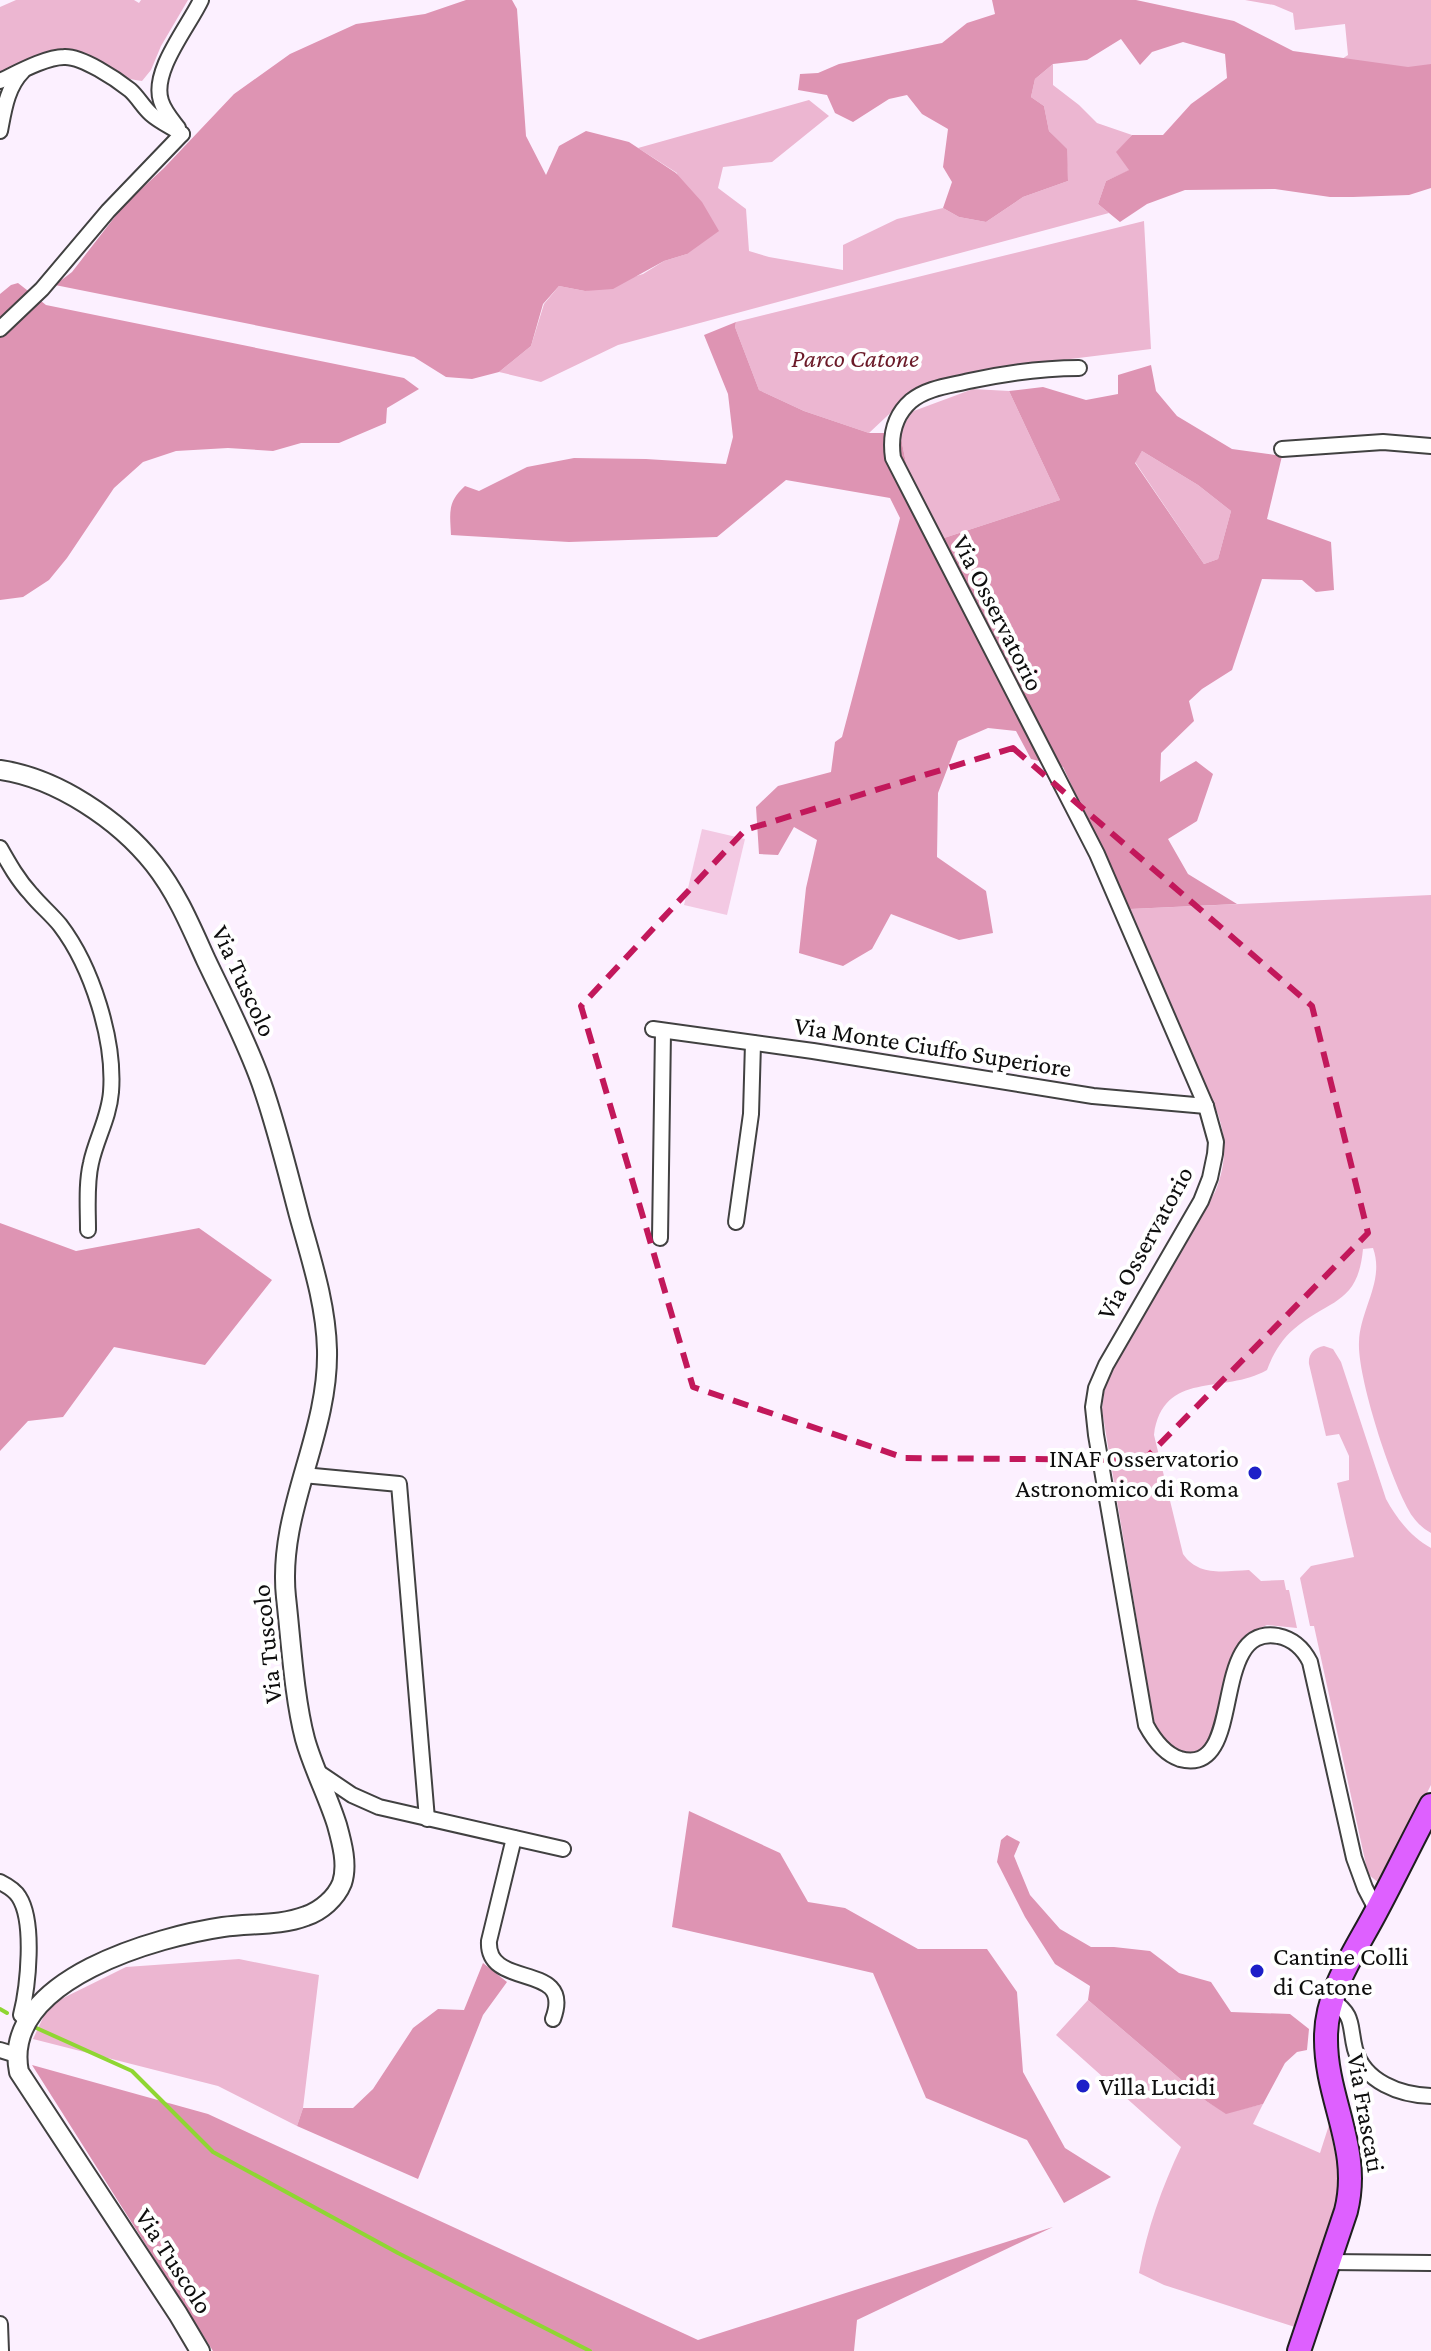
<svg xmlns="http://www.w3.org/2000/svg" width="1431" height="2351" viewBox="0 0 1431 2351" font-family="'Crimson Pro',serif">
	<style>
		.green { fill: #ecb6d1 }
		.forest { fill: #de94b3; fill-rule: evenodd }
		.pitch { fill: #f3c9e3 }
		.lines { fill: none; stroke-linecap: round; stroke-linejoin: round }
		.stream { stroke: #8fd633; stroke-width: 4 }
		.minor-casing { stroke: #414141; stroke-width: 18 }
		.tertiary-casing { stroke: #414141; stroke-width: 22 }
		.primary-casing { stroke: #1f1f1f; stroke-width: 26 }
		.minor { stroke: #fff; stroke-width: 14 }
		.tertiary { stroke: #fff; stroke-width: 18 }
		.primary { stroke: #de60ff; stroke-width: 22 }
		.marked { fill: none; stroke: #c2185b; stroke-width: 6; stroke-dasharray: 16 10; stroke-linejoin: round }
		.poi-dot { fill: #1d1fc8; stroke: #fff; stroke-width: 3 }
		.labels { text-anchor: middle; dominant-baseline: central; stroke-width: 8; stroke-linejoin: round; paint-order: stroke }
		.park-label { font-size: 26px; font-style: italic; fill: #6b1a28; stroke: #fff }
		.street-label { font-size: 26px; fill: #0e0e0e; stroke: #fff }
		.poi-label { font-size: 26px; fill: #0e0e0e; stroke: #fff; text-anchor: start }
	</style>
	<rect width="100%" height="100%" fill="#fcf0ff"/>
	<g class="green">
		<path d="M 16,0 L 134,0 L 139,3 L 141,0 L 188,0 L 161,46 L 151,70 L 142,81 C 114,78 92,60 65,54 C 52,51 12,68 0,75 L 0,7 Z"/>
		<path d="M 1245,0 L 1431,0 L 1431,182 L 1214,144 L 1348,55 L 1345,24 L 1295,30 L 1293,13 L 1274,5 Z"/>
		<path d="M 1053,64 L 1053,85 L 1079,105 L 1097,123 L 1132,135 L 1117,152 L 1130,170 L 1106,181 L 1098,204 L 1109,213 L 618,345 L 541,382 L 499,372 L 531,346 L 544,304 L 559,286 L 585,291 L 643,274 L 664,261 L 687,254 L 677,173 L 638,148 L 809,100 L 829,116 L 772,162 L 723,167 L 718,188 L 746,209 L 749,251 L 769,257 L 843,270 L 843,245 L 897,219 L 943,208 L 959,217 L 986,222 L 1023,197 L 1068,181 L 1066,149 L 1049,131 L 1044,106 L 1031,97 L 1035,79 Z"/>
		<path d="M 1144,221 L 1151,349 L 982,370 L 918,387 L 869,433 L 804,411 L 759,390 L 735,327 L 736,322 Z"/>
		<path d="M 973,389 L 1009,391 L 1060,500 L 944,538 L 909,478 L 900,433 L 911,412 Z"/>
		<path d="M 1142,451 L 1198,485 L 1231,511 L 1218,559 L 1204,564 L 1135,462 Z"/>
		<path d="M 1431,895 L 1431,1533 C 1424,1529 1418,1524 1413,1517 C 1393,1488 1357,1377 1359,1342 C 1360,1309 1385,1281 1373,1248 L 1363,1249 C 1358,1305 1329,1299 1294,1329 C 1281,1340 1273,1354 1267,1370 C 1224,1395 1163,1369 1154,1435 L 1183,1554 C 1199,1577 1224,1571 1249,1570 L 1261,1581 L 1284,1580 L 1286,1590 L 1289,1590 L 1297,1628 L 1267,1625 L 1251,1632 L 1238,1644 L 1229,1676 L 1217,1732 L 1201,1753 C 1175,1755 1170,1749 1155,1729 L 1102,1410 L 1105,1385 L 1110,1372 L 1215,1192 C 1226,1166 1227,1141 1218,1114 L 1130,909 Z"/>
		<path d="M 1324,1346 L 1333,1349 L 1341,1362 L 1386,1499 C 1397,1519 1411,1537 1431,1548 L 1431,1785 L 1380,1884 L 1368,1874 L 1314,1626 L 1310,1626 L 1300,1578 L 1311,1566 L 1354,1557 L 1337,1483 L 1349,1480 L 1349,1456 L 1339,1434 L 1326,1436 L 1309,1364 C 1308,1354 1314,1348 1324,1346 Z"/>
		<path d="M 239,1959 L 319,1975 L 303,2108 L 297,2126 L 218,2086 L 33,2039 L 49,2005 L 126,1967 Z"/>
		<path d="M 1088,2000 L 1206,2101 L 1226,2113 L 1263,2104 L 1253,2124 L 1320,2153 L 1329,2125 L 1340,2177 L 1336,2209 L 1298,2328 L 1164,2285 L 1139,2273 C 1147,2229 1162,2187 1181,2147 L 1056,2035 Z"/>
	</g>
	<g class="forest">
		<path d="M 466,0 L 512,0 L 517,9 L 526,136 L 546,175 L 559,146 L 586,131 L 629,142 L 676,173 L 702,202 L 719,231 L 687,254 L 664,261 L 613,289 L 585,291 L 559,286 L 543,304 L 531,346 L 499,372 L 472,379 L 446,377 L 414,357 L 55,285 L 72,272 L 124,205 L 164,168 L 234,94 L 290,54 L 356,24 L 425,14 Z"/>
		<path d="M 992,0 L 1136,0 L 1234,21 L 1293,51 L 1408,67 L 1431,64 L 1431,188 L 1409,195 L 1353,197 L 1330,197 L 1275,189 L 1185,190 L 1147,204 L 1120,222 L 1098,204 L 1106,181 L 1129,170 L 1116,152 L 1132,135 L 1163,135 L 1191,104 L 1227,78 L 1225,54 L 1183,42 L 1152,52 L 1140,65 L 1121,39 L 1087,60 L 1053,64 L 1035,79 L 1031,97 L 1044,106 L 1049,131 L 1067,149 L 1068,181 L 1023,197 L 986,222 L 959,217 L 943,208 L 952,182 L 943,167 L 948,129 L 922,114 L 907,95 L 889,99 L 853,122 L 835,113 L 827,95 L 798,90 L 800,74 L 818,73 L 839,64 L 942,43 L 967,23 L 995,14 Z"/>
		<path d="M 18,283 L 46,305 L 404,378 L 419,389 L 387,408 L 386,423 L 339,443 L 301,443 L 273,451 L 228,448 L 176,451 L 143,462 L 114,488 L 67,558 L 49,580 L 23,597 L 0,600 L 0,294 L 11,285 Z"/>
		<path d="M 736,322 L 735,327 L 759,390 L 804,411 L 869,433 L 900,433 L 909,478 L 944,538 L 1060,500 L 1009,391 L 1043,387 L 1086,400 L 1118,394 L 1118,375 L 1151,365 L 1156,391 L 1177,416 L 1232,449 L 1282,456 L 1267,519 L 1331,542 L 1334,590 L 1316,592 L 1302,580 L 1262,579 L 1232,670 L 1202,689 L 1189,701 L 1194,721 L 1161,753 L 1160,782 L 1196,761 L 1213,774 L 1197,821 L 1168,839 L 1188,874 L 1237,904 L 1130,909 L 1063,767 L 1031,759 L 1016,731 L 988,728 L 958,741 L 938,793 L 937,857 L 986,891 L 993,933 L 959,940 L 891,914 L 872,949 L 843,966 L 799,953 L 806,888 L 817,840 L 794,827 L 778,855 L 759,854 L 756,807 L 778,786 L 831,772 L 835,742 L 842,737 L 900,518 L 890,498 L 786,480 L 717,537 L 569,542 L 451,535 C 450,513 447,502 465,486 L 479,491 L 527,467 L 574,458 L 646,459 L 726,464 L 733,437 L 728,394 L 704,335 ZM 1142,451 L 1198,485 L 1231,511 L 1218,559 L 1204,564 L 1135,463 Z"/>
		<path d="M 0,1223 L 76,1251 L 199,1228 L 272,1280 L 205,1365 L 114,1347 L 63,1417 L 28,1421 L 0,1451 Z"/>
		<path d="M 689,1811 L 780,1853 L 808,1902 L 845,1908 L 918,1949 L 987,1949 L 1017,1992 L 1023,2072 L 1065,2148 L 1111,2177 L 1064,2203 L 1027,2140 L 926,2098 L 873,1973 L 672,1927 Z"/>
		<path d="M 1007,1835 L 1020,1842 L 1014,1856 L 1030,1895 L 1060,1929 L 1091,1947 L 1114,1947 L 1150,1951 L 1179,1973 L 1211,1982 L 1231,2012 L 1290,2014 L 1309,2029 L 1307,2050 L 1297,2052 L 1285,2063 L 1263,2104 L 1226,2114 L 1206,2101 L 1088,2000 L 1090,1986 L 1055,1964 L 1025,1917 L 997,1862 L 1001,1840 Z"/>
		<path d="M 483,1963 L 507,1982 L 483,2015 L 418,2179 L 297,2126 L 303,2108 L 353,2108 L 373,2089 L 413,2028 L 438,2009 L 464,2010 Z"/>
		<path d="M 32,2065 L 208,2114 L 698,2340 L 1053,2227 L 857,2320 L 854,2351 L 213,2351 Z"/>
	</g>
	<path class="pitch" d="M 702,829 L 745,839 L 727,915 L 684,905 Z"/>
	<g class="lines">
		<g class="stream">
			<path d="M 0,2009 L 7,2013"/>
			<path d="M 32,2026 L 132,2071 L 213,2152 L 398,2253 L 590,2351"/>
		</g>
		<defs>
			<g id="minor">
				<path d="M 0,81 C 17,73 46,57 64,57 C 82,56 116,79 130,90 C 138,97 143,107 151,114 C 160,122 172,127 182,134"/>
				<path d="M 178,128 C 172,120 164,111 161,101 C 151,71 189,26 201,0"/>
				<path d="M 0,131 C 4,110 7,87 23,71"/>
				<path d="M 0,329 L 42,289 L 108,211 L 182,134"/>
				<path d="M 1079,368 C 1041,368 1006,373 969,381 C 948,386 927,388 911,401 C 894,416 890,437 893,458 L 1097,854 L 1206,1106 L 1216,1142 L 1215,1154 L 1210,1178 L 1201,1201 L 1106,1365 L 1096,1388 L 1093,1407 L 1096,1435 L 1146,1725 C 1153,1738 1165,1754 1180,1759 C 1248,1777 1207,1624 1278,1636 C 1293,1639 1303,1648 1310,1662 L 1354,1858 L 1365,1888 L 1377,1911"/>
				<path d="M 1282,449 L 1383,442 L 1431,446"/>
				<path d="M 0,848 C 9,864 18,880 31,894 C 40,905 51,914 60,925 C 92,967 115,1040 111,1092 C 109,1118 96,1139 91,1163 C 86,1184 88,1208 88,1230"/>
				<path d="M 653,1029 L 813,1051 L 1093,1096 L 1206,1106"/>
				<path d="M 736,1222 L 751,1114 L 753,1043"/>
				<path d="M 660,1238 L 663,1031"/>
				<path d="M 303,1475 L 399,1484 L 427,1819"/>
				<path d="M 315,1770 L 352,1795 L 379,1807 L 563,1849"/>
				<path d="M 514,1838 L 489,1941 C 486,1991 575,1960 553,2019"/>
				<path d="M 0,1882 C 8,1886 15,1890 19,1897 C 35,1922 28,1987 21,2015"/>
				<path d="M 1332,2000 C 1355,2016 1349,2025 1355,2049 C 1364,2082 1400,2095 1431,2096"/>
				<path d="M 0,2050 L 13,2054"/>
				<path d="M 1329,2262 L 1431,2263"/>
				<path d="M 0,2324 L 1,2351"/>
			</g>
			<path id="tertiary" d="M 0,770 C 57,778 119,820 154,864 C 177,893 191,927 206,960 C 225,1000 246,1040 261,1082 C 277,1127 288,1174 300,1219 C 312,1262 326,1305 327,1350 C 329,1436 277,1511 286,1597 C 291,1641 294,1697 305,1739 C 313,1768 328,1796 337,1825 C 342,1843 348,1865 342,1883 C 336,1898 321,1911 306,1916 C 280,1926 250,1923 223,1927 C 162,1936 0,1978 19,2072 L 178,2314 L 200,2351"/>
			<path id="primary" d="M 1299,2351 L 1346,2211 C 1362,2148 1325,2099 1326,2037 C 1326,1990 1357,1949 1378,1908 C 1396,1874 1413,1839 1431,1805"/>
		</defs>
		<use href="#minor" class="minor-casing"/>
		<use href="#tertiary" class="tertiary-casing"/>
		<use href="#primary" class="primary-casing"/>
		<use href="#minor" class="minor"/>
		<use href="#tertiary" class="tertiary"/>
		<use href="#primary" class="primary"/>
	</g>
	<path class="marked" d="M 1013,748 L 1312,1006 L 1368,1233 L 1144,1460 L 905,1458 L 693,1387 L 581,1006 L 745,830 Z"/>
	<g class="poi-dot">
		<circle cx="1255" cy="1473" r="8"/>
		<circle cx="1257" cy="1971" r="8"/>
		<circle cx="1083" cy="2086" r="8"/>
	</g>
	<g class="labels">
		<g class="park-label">
			<text x="855" y="358">Parco Catone</text>
		</g>
		<g class="street-label">
			<text transform="translate(998 613) rotate(63)">Via Osservatorio</text>
			<text transform="translate(244 981) rotate(65)">Via Tuscolo</text>
			<text transform="translate(933 1047) rotate(9)">Via Monte Ciuffo Superiore</text>
			<text transform="translate(1145 1243) rotate(-61)">Via Osservatorio</text>
			<text transform="translate(267 1644) rotate(-96)">Via Tuscolo</text>
			<text transform="translate(1366 2113) rotate(80)">Via Frascati</text>
			<text transform="translate(174 2261) rotate(57)">Via Tuscolo</text>
		</g>
		<g class="poi-label">
			<text x="1239" y="1458" text-anchor="end">INAF Osservatorio<tspan x="1239" dy="30">Astronomico di Roma</tspan></text>
			<text x="1273" y="1956">Cantine Colli<tspan x="1273" dy="30">di Catone</tspan></text>
			<text x="1099" y="2086">Villa Lucidi</text>
		</g>
	</g>
</svg>
